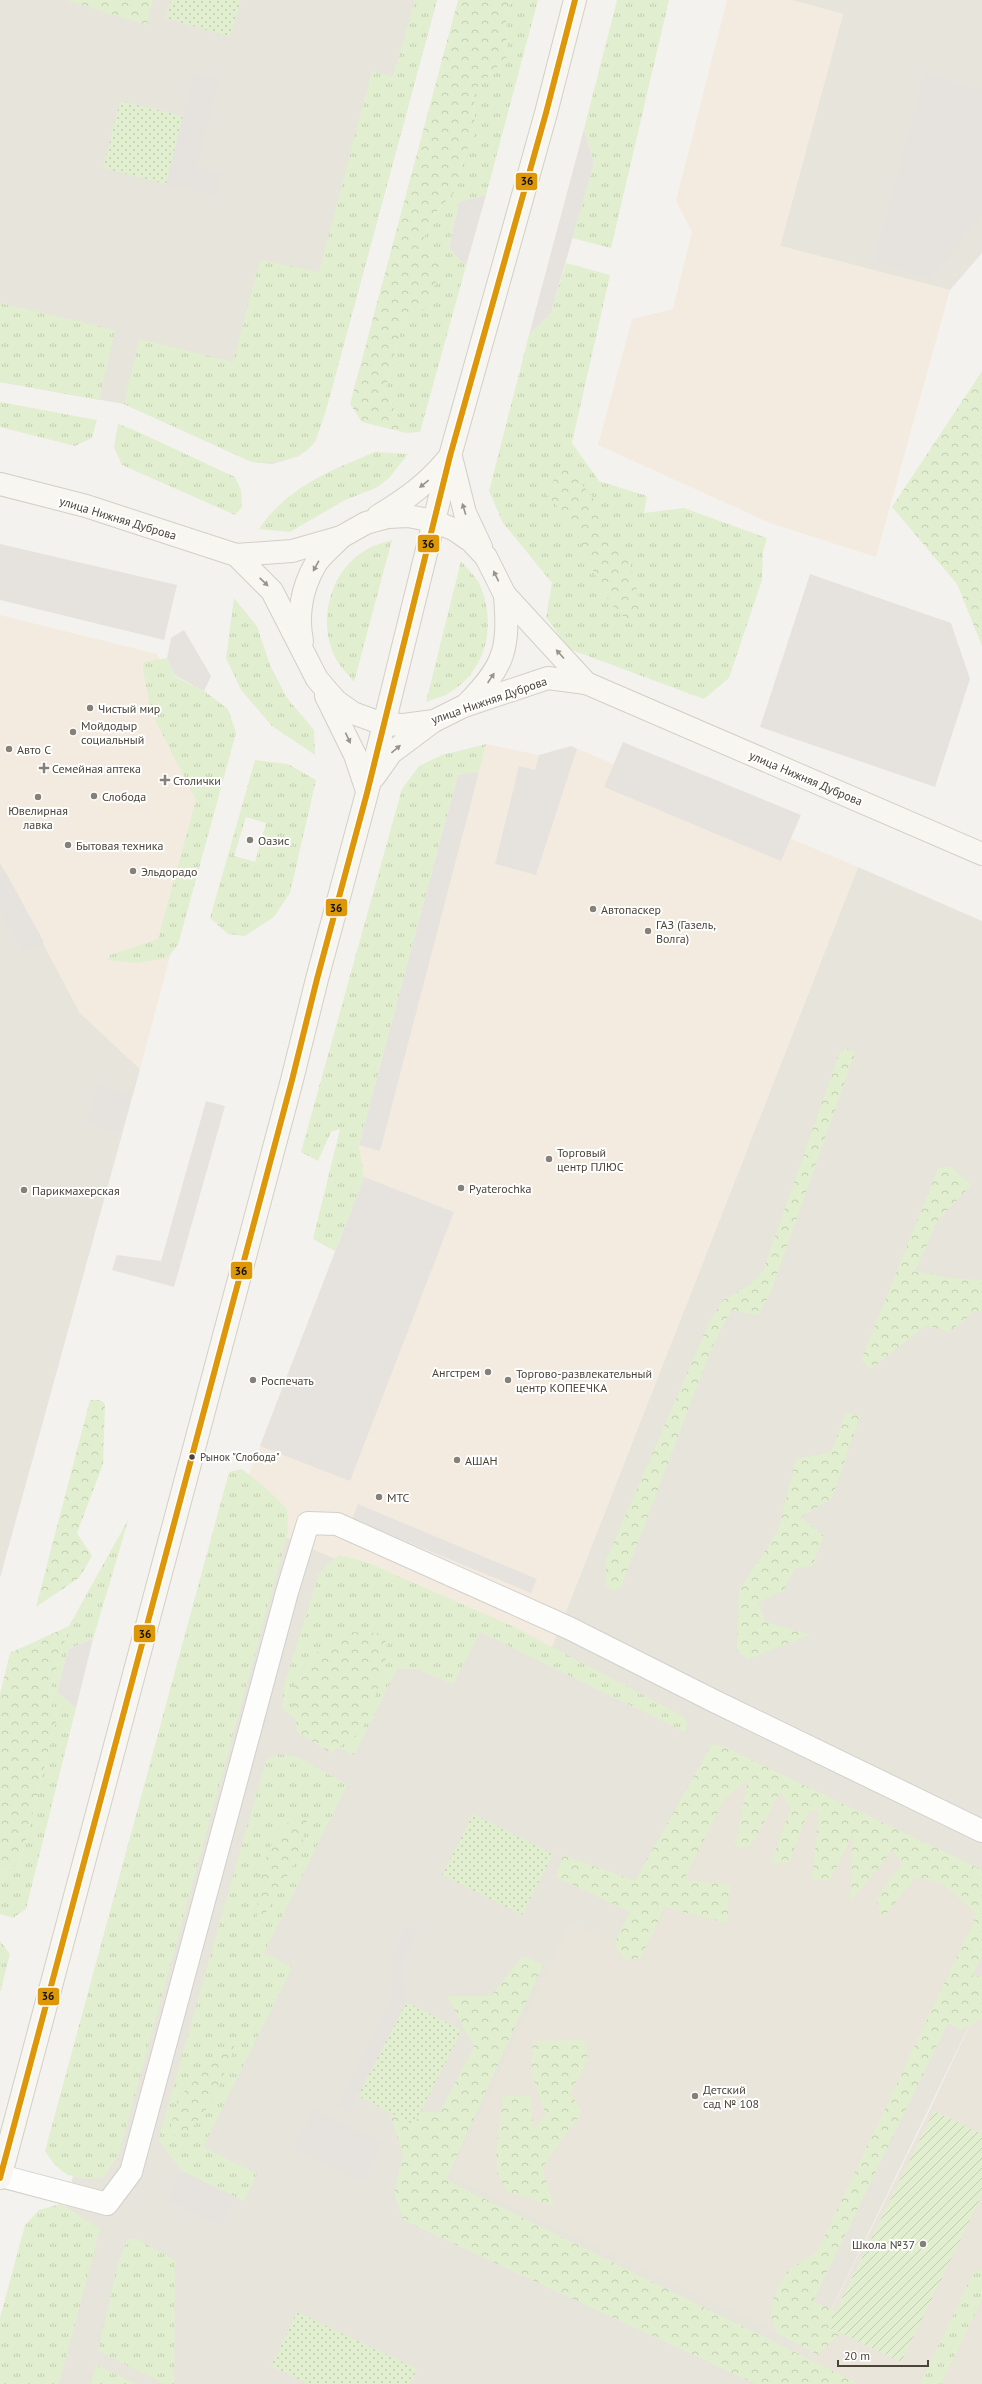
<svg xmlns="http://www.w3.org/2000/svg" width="982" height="2384" viewBox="0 0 982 2384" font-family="'PT Sans',sans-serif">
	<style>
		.residential { fill: #e7e4dc }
		.commercial { fill: #f3ebdf }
		.education { fill: #eae5da }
		.grass { fill: url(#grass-tufts); fill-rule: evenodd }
		.forest { fill: url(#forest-crowns) }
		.park { fill: url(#park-dots) }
		.garden { fill: url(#garden-furrows) }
		.parking { fill: #e6e3df }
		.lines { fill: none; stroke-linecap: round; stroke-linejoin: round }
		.street-casing { stroke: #d2d0cb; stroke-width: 24 }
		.secondary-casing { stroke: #d3cfc5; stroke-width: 24 }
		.street { stroke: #fdfdfc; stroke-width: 22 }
		.secondary { stroke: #f7f6f1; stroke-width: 22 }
		.bus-1-casing { stroke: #fff; stroke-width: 9 }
		.bus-1 { stroke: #dd9709; stroke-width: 6 }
		.oneway { fill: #98948c }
		.poi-dot { fill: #868178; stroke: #fff; stroke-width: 1.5 }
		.bus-dot { fill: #4b4439; stroke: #fff; stroke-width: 1.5 }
		.labels { text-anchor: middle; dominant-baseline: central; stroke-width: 4; stroke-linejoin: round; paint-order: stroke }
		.bus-label { font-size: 11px; fill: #4b4439; stroke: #fff; text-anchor: start }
		.street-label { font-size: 12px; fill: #4b4439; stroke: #fff }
		.poi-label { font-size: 12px; fill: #4b4439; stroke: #fff; text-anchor: start }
		.line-badge { stroke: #fff; stroke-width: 1.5 }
		.pale-badge-label { font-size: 11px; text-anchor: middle; font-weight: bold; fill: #111 }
	</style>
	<defs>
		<pattern id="grass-tufts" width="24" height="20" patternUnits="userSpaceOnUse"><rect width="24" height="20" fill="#e1eecf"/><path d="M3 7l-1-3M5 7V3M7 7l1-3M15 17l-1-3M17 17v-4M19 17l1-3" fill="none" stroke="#c3cdb2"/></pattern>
		<pattern id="forest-crowns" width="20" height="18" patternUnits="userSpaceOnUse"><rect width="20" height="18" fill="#e1eecf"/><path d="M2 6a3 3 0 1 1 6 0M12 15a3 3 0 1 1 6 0" fill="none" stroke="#c3cdb2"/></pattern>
		<pattern id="park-dots" width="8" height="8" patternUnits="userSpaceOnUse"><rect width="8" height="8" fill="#e1eecf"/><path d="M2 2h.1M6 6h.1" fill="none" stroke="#c3cdb2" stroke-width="1.8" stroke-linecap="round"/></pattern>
		<pattern id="garden-furrows" width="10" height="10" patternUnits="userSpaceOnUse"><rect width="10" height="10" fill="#e1eecf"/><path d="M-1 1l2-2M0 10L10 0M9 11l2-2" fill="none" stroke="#c3cdb2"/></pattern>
	</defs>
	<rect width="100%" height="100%" fill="#f4f2ee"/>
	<g class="residential">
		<path d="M 0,0 L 437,0 L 329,399 L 315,442 L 299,456 L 272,464 L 252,462 L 124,404 L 0,382 Z"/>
		<path d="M 791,0 L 982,0 L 982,253 L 950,290 L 780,246 L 843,14 Z"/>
		<path d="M 0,862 L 80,1013 L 140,1069 L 0,1578 Z"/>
		<path d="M 858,867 L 982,921 L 982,1999 L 795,2384 L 19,2384 L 244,1519 L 550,1652 Z"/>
	</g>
	<g class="commercial">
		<path d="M 727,0 L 791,0 L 843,14 L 780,246 L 950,290 L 876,557 L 770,523 L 598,445 L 632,319 L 673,309 L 692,232 L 676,201 Z"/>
		<path d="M 0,615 L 157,654 L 219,772 L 140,1069 L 80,1013 L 0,862 Z"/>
		<path d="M 486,744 L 539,755 L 571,746 L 858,867 L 550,1652 L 244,1519 L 239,1500 L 364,1177 L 359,1145 L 458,775 L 479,771 Z"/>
	</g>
	<g class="education">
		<path d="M 722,1746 L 982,1870 L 982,1930 L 788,2337 L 450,2176 L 570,1923 L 625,1949 Z"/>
		<path d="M 982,1999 L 982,2384 L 795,2384 L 932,2105 Z"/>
	</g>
	<g class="grass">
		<path d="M 415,0 L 437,0 L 329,399 C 325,413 321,428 315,440 C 305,461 271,464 252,462 L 124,404 L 139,339 L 233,362 L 260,260 L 319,272 L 372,71 L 393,77 Z"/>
		<path d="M 512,0 L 538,0 L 486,195 L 459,202 L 449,248 L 466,266 L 420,432 L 406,433 L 385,391 L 405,315 L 444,262 L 419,250 L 432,217 L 455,191 L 466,152 L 475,133 L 474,91 L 507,57 L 506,11 Z"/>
		<path d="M 617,0 L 669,0 L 611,248 L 572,238 L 594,163 L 584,129 Z"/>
		<path d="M 566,263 L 610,275 L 572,443 L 599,481 L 647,496 L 644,513 L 684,508 L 767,538 L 763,552 L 762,580 L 729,678 L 704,699 L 569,649 L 546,617 L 552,583 L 503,523 L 489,491 L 529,335 L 551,313 Z"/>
		<path d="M 0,303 L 115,330 L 99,400 L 0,382 Z"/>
		<path d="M 0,402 L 97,420 L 92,438 L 75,446 L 0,427 Z"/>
		<path d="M 118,424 L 134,430 L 235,477 L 241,490 L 242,507 L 235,515 L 122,465 L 114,447 Z"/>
		<path d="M 375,452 L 408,454 L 389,478 L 376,488 L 345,500 L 290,532 L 259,529 C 286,488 331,470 375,452 Z"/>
		<path d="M 392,540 L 354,682 C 348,674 339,666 335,657 C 317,621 330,570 366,550 C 373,545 383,543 392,540 Z"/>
		<path d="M 461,561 C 467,568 476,577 480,585 C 496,623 488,668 452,691 C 445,696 434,699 426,702 Z"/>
		<path d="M 234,598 L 257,626 L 270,665 L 287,698 L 314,730 L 315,755 L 272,726 L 241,690 L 226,658 Z"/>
		<path d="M 167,658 L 174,676 L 204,691 L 228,709 L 236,733 L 178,945 L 167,958 L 137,963 L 107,960 L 110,955 L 158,939 L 196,800 L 151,712 L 143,669 L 144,662 Z"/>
		<path d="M 486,744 L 479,772 L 458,775 L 359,1145 L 364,1177 L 335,1251 L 313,1239 L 340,1129 L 331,1132 L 318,1161 L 301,1152 L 402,789 L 419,766 L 442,755 Z"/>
		<path d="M 255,760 L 288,764 L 316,780 L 290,893 L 274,917 L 245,936 L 228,934 L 210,918 ZM 246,817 L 266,823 L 255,862 L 234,856 Z"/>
		<path d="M 242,1469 L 268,1490 L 287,1509 L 288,1532 L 119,2154 L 103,2178 C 73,2180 62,2177 45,2151 L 229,1472 Z"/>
		<path d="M 129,1518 L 93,1639 L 68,1649 L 57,1692 L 76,1708 L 26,1909 L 13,1918 L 0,1914 L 0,1873 L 20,1863 L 57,1718 L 50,1691 L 69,1626 Z"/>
		<path d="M 339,1555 L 366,1562 L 514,1627 L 681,1715 L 687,1721 L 685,1732 L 480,1632 L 453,1684 L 416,1669 L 397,1669 L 354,1755 L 320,1739 L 282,1708 L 284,1686 L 319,1573 Z"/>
		<path d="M 278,1754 L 298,1757 L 347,1785 L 264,1953 L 292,1967 L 203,2147 L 257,2174 L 244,2201 L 182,2171 L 158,2140 L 266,1760 Z"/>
		<path d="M 0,1941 L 10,1954 L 0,1993 Z"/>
		<path d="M 61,2204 L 100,2229 L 59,2384 L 0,2384 L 0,2318 L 25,2225 L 39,2210 Z"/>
		<path d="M 128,2238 L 136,2239 L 175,2260 L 174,2384 L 165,2384 L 98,2351 L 118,2263 Z"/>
		<path d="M 982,2270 L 982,2300 L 941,2384 L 920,2384 L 974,2271 Z"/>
		<path d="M 96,2365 L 136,2384 L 91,2384 Z"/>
	</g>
	<g class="forest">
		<path d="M 66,0 L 153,0 L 147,25 Z"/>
		<path d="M 458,0 L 512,0 L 506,11 L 507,57 L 474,91 L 475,133 L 466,152 L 455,191 L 432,217 L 419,250 L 444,262 L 425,309 L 405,315 L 385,391 L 406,433 L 362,422 L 350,404 Z"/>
		<path d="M 982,371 L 982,646 L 957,584 L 892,507 Z"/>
		<path d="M 567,466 L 601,508 L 602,531 L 629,560 L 641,605 L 632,625 L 610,603 L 585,555 L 574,525 L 547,495 L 557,472 Z"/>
		<path d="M 846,1048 L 855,1053 L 770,1294 L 758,1315 L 731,1310 L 712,1347 L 621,1587 L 613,1591 L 606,1586 L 606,1560 L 709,1323 L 723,1300 L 750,1285 L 763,1271 L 839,1054 Z"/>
		<path d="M 950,1166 L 971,1185 L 938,1220 L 915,1271 L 949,1278 L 982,1280 L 982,1312 L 975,1311 L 949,1332 L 926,1325 L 871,1369 L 861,1360 L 938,1169 Z"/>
		<path d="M 90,1400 L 100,1400 L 105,1404 L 103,1464 L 77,1533 L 92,1556 L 79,1578 L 36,1607 Z"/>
		<path d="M 846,1413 L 860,1416 L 832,1498 L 801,1517 L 824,1536 L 812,1566 L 794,1569 L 784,1590 L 758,1603 L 766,1622 L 810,1635 L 748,1659 L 737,1651 L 739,1591 L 778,1531 L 796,1459 L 831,1452 Z"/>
		<path d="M 69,1626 L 50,1691 L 57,1718 L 20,1863 L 0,1873 L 0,1694 L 10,1653 Z"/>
		<path d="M 349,1632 L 379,1633 L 387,1643 L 385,1669 L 362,1731 L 331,1753 L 297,1732 L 292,1690 L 313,1655 Z"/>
		<path d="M 712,1744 L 722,1746 L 980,1869 L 982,1873 L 982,1956 L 972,1976 L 982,1976 L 982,2020 L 960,2030 L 948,2023 L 813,2301 L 834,2310 L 838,2318 L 838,2335 L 818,2355 L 777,2333 L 770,2315 L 774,2297 L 787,2271 L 818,2250 L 977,1914 L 943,1884 L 916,1877 L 882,1919 L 876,1898 L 902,1864 L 893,1849 L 850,1903 L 853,1835 L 830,1880 L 812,1880 L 819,1811 L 808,1812 L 789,1862 L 771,1863 L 791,1808 L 780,1792 L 751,1846 L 735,1848 L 748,1780 L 725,1798 L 684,1880 L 730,1884 L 727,1923 L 665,1907 L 641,1957 L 625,1961 L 614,1944 L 630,1912 L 556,1877 L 563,1855 L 635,1881 Z"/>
		<path d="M 291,1820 L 307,1820 L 300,1854 L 261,1921 L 257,1921 C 257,1885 262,1845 291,1820 Z"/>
		<path d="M 522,1957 L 531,1959 L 543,1965 L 446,2180 L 859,2384 L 756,2384 L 403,2220 L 394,2193 L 403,2155 L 391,2117 L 395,2109 L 439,2113 L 474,2047 L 447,1996 L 491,1996 Z"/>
		<path d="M 584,2040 L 588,2060 L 570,2093 L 582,2112 L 542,2168 L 554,2206 L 507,2192 L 497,2173 L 496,2153 L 503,2095 L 531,2096 L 533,2129 L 546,2115 L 531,2072 L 533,2041 Z"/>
		<path d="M 230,2044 L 235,2047 L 213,2100 L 190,2131 L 174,2136 L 171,2126 L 178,2098 Z"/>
	</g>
	<g class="park">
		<path d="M 171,0 L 241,0 L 230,37 L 166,18 Z"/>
		<path d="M 120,101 L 183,116 L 166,184 L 103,168 Z"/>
		<path d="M 473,1814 L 553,1854 L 522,1915 L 442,1875 Z"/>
		<path d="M 406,2002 L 462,2030 L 414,2125 L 358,2096 Z"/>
		<path d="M 297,2312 L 417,2369 L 410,2384 L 308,2384 L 271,2366 Z"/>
	</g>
	<path class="garden" d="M 934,2111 L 980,2133 L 982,2129 L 982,2195 L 901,2362 L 828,2327 Z"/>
	<g class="parking">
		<path d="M 194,72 L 219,79 L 197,167 L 221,174 L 216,196 L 166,184 Z"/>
		<path d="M 924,74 L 982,90 L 982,214 L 931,279 L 873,262 Z"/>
		<path d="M 584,129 L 594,163 L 551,313 L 529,335 Z"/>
		<path d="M 486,195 L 466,266 L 449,248 L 459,202 Z"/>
		<path d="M 0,544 L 177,585 L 164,640 L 0,600 Z"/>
		<path d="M 810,574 L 951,623 L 970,679 L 935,787 L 760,727 Z"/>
		<path d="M 184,630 L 211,676 L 204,691 L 174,675 L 167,658 L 171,638 Z"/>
		<path d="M 623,742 L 801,815 L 781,861 L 604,787 Z"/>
		<path d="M 571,746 L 577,749 L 536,875 L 495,864 L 519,766 L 535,770 L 539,755 Z"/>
		<path d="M 479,772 L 380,1151 L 359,1145 L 458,775 Z"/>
		<path d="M 5,871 L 44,942 L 23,953 L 0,912 L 0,873 Z"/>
		<path d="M 97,1084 L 132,1094 L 121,1133 L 87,1124 Z"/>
		<path d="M 206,1101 L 225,1106 L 174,1287 L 112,1270 L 117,1255 L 161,1261 Z"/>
		<path d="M 364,1177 L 454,1212 L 350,1481 L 260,1446 Z"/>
		<path d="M 358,1504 L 537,1579 L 531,1593 L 352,1519 Z"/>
		<path d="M 93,1639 L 76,1708 L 57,1692 L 68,1649 Z"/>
		<path d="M 406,1925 L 419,1931 L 405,1959 L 406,2002 L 349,2113 L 338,2107 L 392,1997 L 393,1953 Z"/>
		<path d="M 313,2109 L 382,2142 L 363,2182 L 294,2148 Z"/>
		<path d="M 182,2171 L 235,2197 L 221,2226 L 168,2200 Z"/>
	</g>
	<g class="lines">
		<defs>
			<path id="street" d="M 1,2176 L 107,2204 L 131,2172 L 287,1592 L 308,1523 L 337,1524 L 569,1628 L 714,1701 L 982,1831"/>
			<g id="secondary">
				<path d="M 451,457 L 465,513 L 481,547"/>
				<path d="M 0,484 L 86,506 L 236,555 L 292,551 L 341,537 L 366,523 L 388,517 L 408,516 L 434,521 L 455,530 L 471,541 L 486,557 L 505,595 L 586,683"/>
				<path d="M 378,516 C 405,500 427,484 447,460"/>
				<path d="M 236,555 L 272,591 L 317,679 L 336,701 L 353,713 L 383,724 L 404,725 L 434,721 L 464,706 L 548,678 L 586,683 L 982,854"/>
				<path d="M 302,641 C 297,615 302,588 315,565 C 321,555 333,546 341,537"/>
				<path d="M 326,696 L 355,755 L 367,791"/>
				<path d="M 468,703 C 506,664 509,648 505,595"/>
				<path d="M 374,777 L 391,753 L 431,723"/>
				<path d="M 0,2178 L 292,1080 L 317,979 L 367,793 L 450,456 L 546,113 L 575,0"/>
			</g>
		</defs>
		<use href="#street" class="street-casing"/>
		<use href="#secondary" class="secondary-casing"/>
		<use href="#street" class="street"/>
		<use href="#secondary" class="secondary"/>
		<defs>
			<path id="bus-1" d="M 0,2178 L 292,1080 L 317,979 L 367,793 L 450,456 L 546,113 L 575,0"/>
		</defs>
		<use href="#bus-1" class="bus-1-casing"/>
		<use href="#bus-1" class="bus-1"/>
	</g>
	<defs><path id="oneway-solid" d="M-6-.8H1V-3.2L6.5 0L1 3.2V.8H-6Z"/></defs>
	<g class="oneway">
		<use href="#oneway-solid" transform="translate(424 484) rotate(141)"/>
		<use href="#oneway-solid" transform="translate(464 509) rotate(-107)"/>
		<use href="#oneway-solid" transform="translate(316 566) rotate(119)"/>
		<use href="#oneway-solid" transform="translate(496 576) rotate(-116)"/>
		<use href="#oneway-solid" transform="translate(264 582) rotate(44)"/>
		<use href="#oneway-solid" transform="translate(560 654) rotate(-132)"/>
		<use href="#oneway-solid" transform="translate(491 678) rotate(-56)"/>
		<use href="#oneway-solid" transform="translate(348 738) rotate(65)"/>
		<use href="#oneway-solid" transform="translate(396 749) rotate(-40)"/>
	</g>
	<g class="poi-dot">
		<circle cx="90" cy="708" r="4"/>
		<circle cx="73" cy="732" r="4"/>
		<circle cx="9" cy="749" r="4"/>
		<path d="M42 762h4v4h4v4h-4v4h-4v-4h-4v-4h4z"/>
		<path d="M163 774h4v4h4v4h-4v4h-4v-4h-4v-4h4z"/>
		<circle cx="94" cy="796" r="4"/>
		<circle cx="38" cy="797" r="4"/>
		<circle cx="250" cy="840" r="4"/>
		<circle cx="68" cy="845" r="4"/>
		<circle cx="133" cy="871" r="4"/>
		<circle cx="593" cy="909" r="4"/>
		<circle cx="648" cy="931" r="4"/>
		<circle cx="549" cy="1159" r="4"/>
		<circle cx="461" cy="1188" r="4"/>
		<circle cx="24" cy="1190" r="4"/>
		<circle cx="488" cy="1372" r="4"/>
		<circle cx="253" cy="1380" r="4"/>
		<circle cx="508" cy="1380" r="4"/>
		<circle cx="457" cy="1460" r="4"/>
		<circle cx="379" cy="1497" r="4"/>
		<circle cx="695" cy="2096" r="4"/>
		<circle cx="923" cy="2244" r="4"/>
	</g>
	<circle class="bus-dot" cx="192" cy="1457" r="3.5"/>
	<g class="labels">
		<g class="bus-label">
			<text x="200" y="1457">Рынок "Слобода"</text>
		</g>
		<g class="street-label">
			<text transform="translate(118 518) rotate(17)">улица Нижняя Дуброва</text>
			<text transform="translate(489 700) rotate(-19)">улица Нижняя Дуброва</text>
			<text transform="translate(806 778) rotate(23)">улица Нижняя Дуброва</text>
		</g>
		<g class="poi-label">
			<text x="98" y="708">Чистый мир</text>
			<text x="81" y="725">Мойдодыр<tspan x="81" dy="14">социальный</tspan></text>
			<text x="17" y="749">Авто С</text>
			<text x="52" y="768">Семейная аптека</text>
			<text x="173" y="780">Столички</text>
			<text x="102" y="796">Слобода</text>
			<text x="38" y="810" text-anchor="middle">Ювелирная<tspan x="38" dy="14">лавка</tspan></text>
			<text x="258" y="840">Оазис</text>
			<text x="76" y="845">Бытовая техника</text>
			<text x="141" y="871">Эльдорадо</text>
			<text x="601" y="909">Автопаскер</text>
			<text x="656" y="924">ГАЗ (Газель,<tspan x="656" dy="14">Волга)</tspan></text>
			<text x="557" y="1152">Торговый<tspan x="557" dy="14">центр ПЛЮС</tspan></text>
			<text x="469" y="1188">Pyaterochka</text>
			<text x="32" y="1190">Парикмахерская</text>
			<text x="480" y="1372" text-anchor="end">Ангстрем</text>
			<text x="516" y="1373">Торгово-развлекательный<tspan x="516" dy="14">центр КОПЕЕЧКА</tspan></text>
			<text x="261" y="1380">Роспечать</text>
			<text x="465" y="1460">АШАН</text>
			<text x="387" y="1497">МТС</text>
			<text x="703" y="2089">Детский<tspan x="703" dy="14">сад № 108</tspan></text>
			<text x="915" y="2244" text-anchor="end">Школа №37</text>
		</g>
	</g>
	<g class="line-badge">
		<rect x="515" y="172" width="23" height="19" rx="4" fill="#dd9709"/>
		<rect x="417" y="534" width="23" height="19" rx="4" fill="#dd9709"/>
		<rect x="325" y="898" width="23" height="19" rx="4" fill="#dd9709"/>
		<rect x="230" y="1261" width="23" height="19" rx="4" fill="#dd9709"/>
		<rect x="133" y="1624" width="23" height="19" rx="4" fill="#dd9709"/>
		<rect x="37" y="1987" width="23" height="19" rx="4" fill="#dd9709"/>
	</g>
	<g class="pale-badge-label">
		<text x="527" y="185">36</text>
		<text x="428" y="548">36</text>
		<text x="336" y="912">36</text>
		<text x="241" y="1275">36</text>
		<text x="145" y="1638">36</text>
		<text x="48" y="2000">36</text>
	</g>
	<path d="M838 2360v6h90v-6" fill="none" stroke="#4b4439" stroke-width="2"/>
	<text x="844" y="2360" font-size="12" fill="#4b4439" stroke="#ffffff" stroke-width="3" paint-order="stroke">20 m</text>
</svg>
